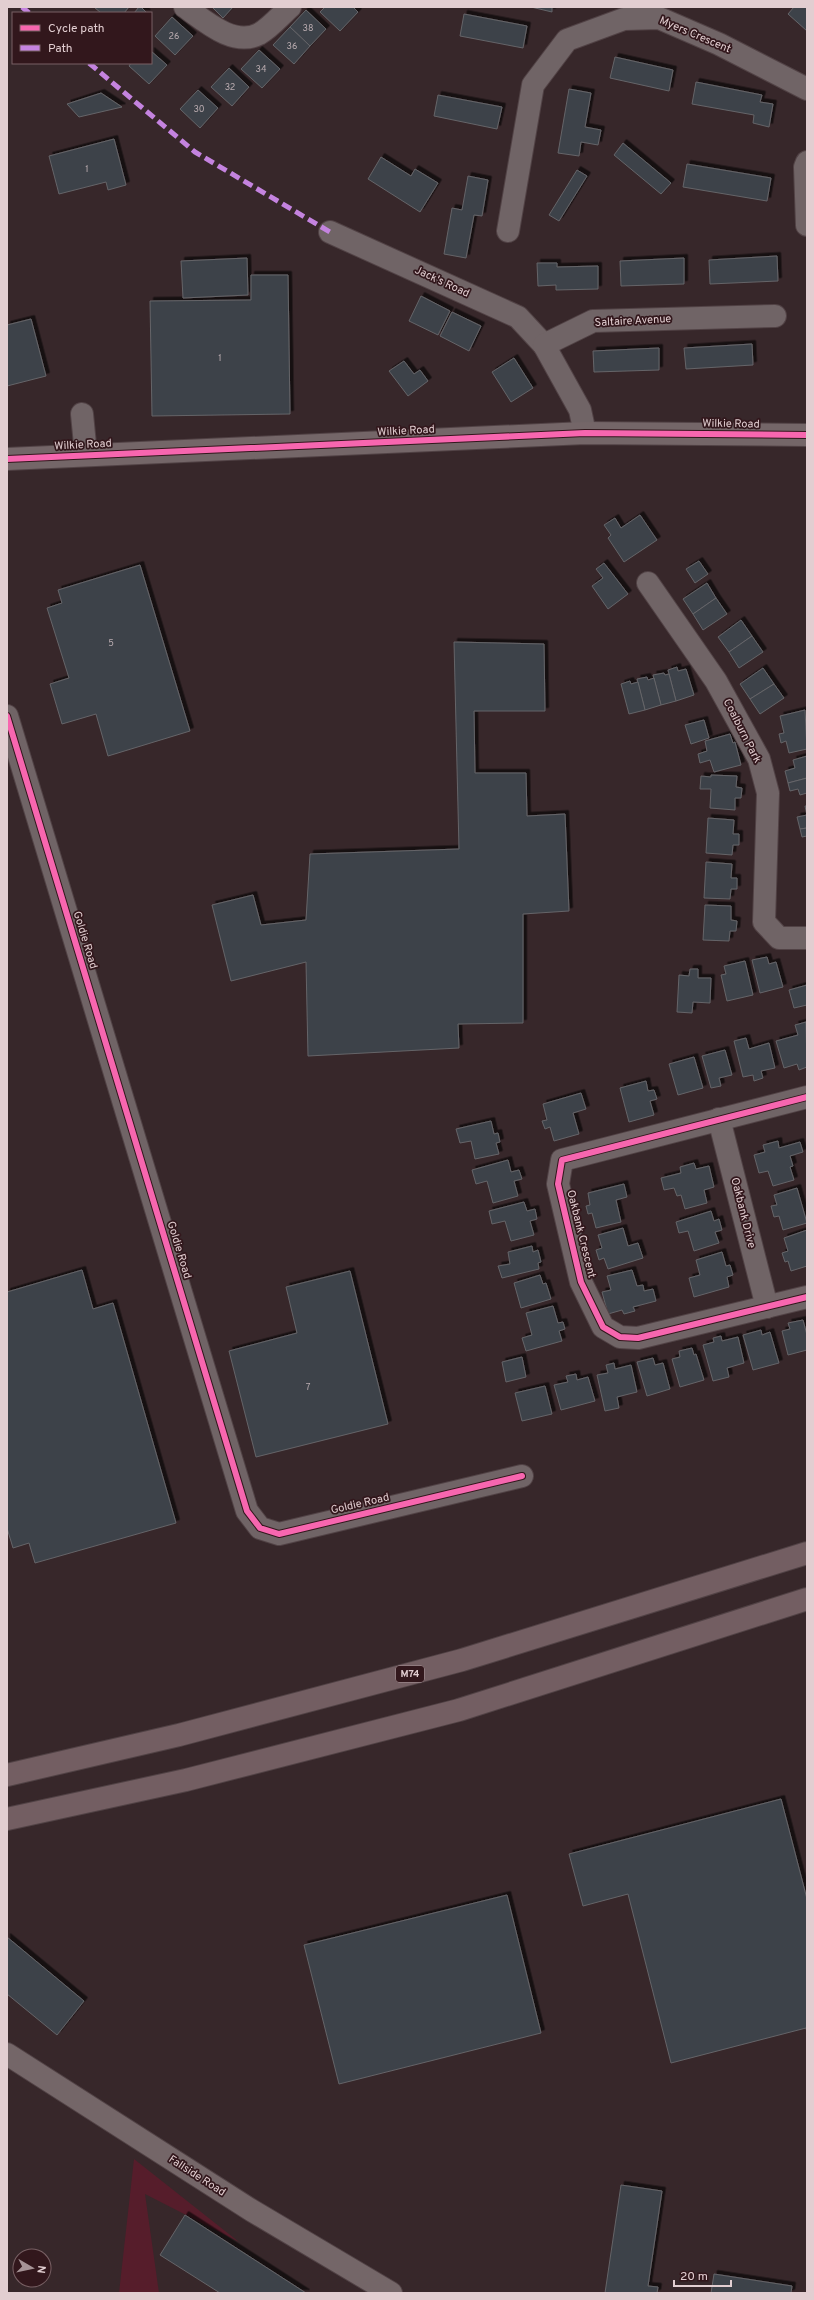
<svg xmlns="http://www.w3.org/2000/svg" width="814" height="2300" viewBox="0 0 814 2300" font-family="Overpass,sans-serif">
	<style>
		.green { fill: #561d2b }
		.building { fill: #3d434a; stroke: #656468; filter: url(#shadow) }
		.lines { fill: none; stroke-linecap: round; stroke-linejoin: round }
		.street-casing { stroke: #514245; stroke-width: 24 }
		.secondary-casing { stroke: #514245; stroke-width: 24 }
		.highway-casing { stroke: #514245; stroke-width: 24 }
		.street { stroke: #706466; stroke-width: 22 }
		.secondary { stroke: #746668; stroke-width: 22 }
		.highway { stroke: #735e62; stroke-width: 22 }
		.quiet { stroke: #c483df; stroke-width: 5; stroke-dasharray: 10 5; stroke-linecap: butt }
		.cycleway-casing { stroke: #32171c; stroke-width: 8 }
		.cycleway { stroke: #f766af; stroke-width: 6 }
		.labels { text-anchor: middle; dominant-baseline: central; stroke-width: 3.5; stroke-linejoin: round; paint-order: stroke }
		.number-label { font-size: 9px; fill: #b9abaf }
		.shield { fill: #32171c; stroke: #ad979b; stroke-width: 1 }
		.shield-label { font-size: 10px; font-weight: bold; fill: #e2ced1 }
		.street-label { font-size: 11px; fill: #e2ced1; stroke: #32171c }
	</style>
	<defs>
		<filter id="shadow"><feDropShadow dx="3.5" dy="-3.5" stdDeviation="0" flood-color="#0009"/></filter>
	</defs>
	<rect width="100%" height="100%" fill="#37272a"/>
	<path class="green" d="M 134,2159 L 239,2242 L 145,2194 L 159,2293 L 119,2293 Z"/>
	<g class="building">
		<path d="M 94,7 L 129,7 L 124,13 L 101,13 Z"/>
		<path d="M 139,7 L 141,7 L 147,13 L 134,13 Z"/>
		<path d="M 212,7 L 233,7 L 223,18 Z"/>
		<path d="M 325,7 L 353,7 L 358,12 L 340,31 L 320,12 Z"/>
		<path d="M 531,7 L 552,7 L 552,12 Z"/>
		<path d="M 794,7 L 807,7 L 807,31 L 788,14 Z"/>
		<path d="M 306,10 L 326,29 L 310,46 L 290,27 Z"/>
		<path d="M 464,14 L 527,26 L 523,48 L 460,36 Z"/>
		<path d="M 172,17 L 193,36 L 175,55 L 155,36 Z"/>
		<path d="M 290,27 L 310,46 L 294,64 L 273,45 Z"/>
		<path d="M 259,50 L 280,69 L 262,88 L 241,69 Z"/>
		<path d="M 151,51 L 167,65 L 149,84 L 129,66 L 131,63 L 151,63 Z"/>
		<path d="M 615,57 L 673,70 L 669,91 L 610,78 Z"/>
		<path d="M 229,68 L 249,87 L 232,106 L 211,87 Z"/>
		<path d="M 696,82 L 762,95 L 760,102 L 773,104 L 769,127 L 753,123 L 754,115 L 692,104 Z"/>
		<path d="M 569,89 L 591,93 L 585,127 L 601,130 L 598,145 L 581,142 L 579,156 L 558,153 Z"/>
		<path d="M 198,90 L 218,108 L 200,128 L 180,109 Z"/>
		<path d="M 101,93 L 122,107 L 79,117 L 67,104 Z"/>
		<path d="M 438,95 L 502,107 L 497,129 L 434,116 Z"/>
		<path d="M 114,139 L 126,185 L 108,190 L 106,182 L 59,194 L 49,156 Z"/>
		<path d="M 623,143 L 671,183 L 661,194 L 614,155 Z"/>
		<path d="M 381,157 L 411,176 L 415,169 L 438,183 L 420,212 L 368,179 Z"/>
		<path d="M 687,164 L 771,178 L 767,201 L 683,187 Z"/>
		<path d="M 577,170 L 587,176 L 559,221 L 549,215 Z"/>
		<path d="M 468,176 L 488,180 L 482,216 L 474,215 L 466,258 L 444,254 L 452,208 L 462,210 Z"/>
		<path d="M 777,256 L 778,281 L 710,284 L 709,260 Z"/>
		<path d="M 247,258 L 248,295 L 183,298 L 181,261 Z"/>
		<path d="M 684,258 L 684,284 L 621,286 L 620,261 Z"/>
		<path d="M 537,263 L 557,263 L 557,267 L 598,266 L 598,289 L 556,290 L 556,285 L 538,286 Z"/>
		<path d="M 251,275 L 288,275 L 290,414 L 152,416 L 150,301 L 251,300 Z"/>
		<path d="M 421,296 L 450,311 L 438,335 L 409,321 Z"/>
		<path d="M 452,312 L 481,326 L 469,351 L 440,336 Z"/>
		<path d="M 31,319 L 46,376 L 7,386 L 7,325 Z"/>
		<path d="M 752,344 L 753,365 L 686,369 L 684,348 Z"/>
		<path d="M 659,348 L 659,370 L 594,372 L 593,351 Z"/>
		<path d="M 514,358 L 533,388 L 511,402 L 492,372 Z"/>
		<path d="M 404,361 L 414,374 L 420,370 L 428,381 L 408,396 L 389,371 Z"/>
		<path d="M 640,515 L 657,540 L 624,562 L 608,538 L 611,535 L 604,525 L 615,518 L 621,528 Z"/>
		<path d="M 699,561 L 708,574 L 695,583 L 686,569 Z"/>
		<path d="M 604,563 L 628,594 L 608,609 L 592,586 L 603,578 L 596,569 Z"/>
		<path d="M 140,565 L 190,731 L 108,756 L 96,714 L 62,724 L 50,684 L 69,678 L 47,608 L 62,603 L 58,590 Z"/>
		<path d="M 707,583 L 716,598 L 693,614 L 683,599 Z"/>
		<path d="M 716,598 L 727,614 L 703,630 L 693,614 Z"/>
		<path d="M 741,620 L 752,636 L 729,652 L 718,637 Z"/>
		<path d="M 752,636 L 763,652 L 739,668 L 729,652 Z"/>
		<path d="M 454,642 L 544,644 L 545,711 L 474,711 L 475,773 L 526,773 L 527,816 L 565,814 L 569,911 L 523,914 L 523,1023 L 458,1024 L 459,1048 L 308,1056 L 306,962 L 231,981 L 212,905 L 253,895 L 261,925 L 306,920 L 310,854 L 459,849 Z"/>
		<path d="M 677,667 L 678,671 L 686,669 L 694,695 L 676,701 L 668,670 Z"/>
		<path d="M 763,668 L 774,684 L 750,699 L 740,684 Z"/>
		<path d="M 664,673 L 665,675 L 669,674 L 676,701 L 661,705 L 653,675 Z"/>
		<path d="M 647,677 L 648,680 L 654,678 L 661,705 L 645,710 L 637,679 Z"/>
		<path d="M 630,681 L 631,684 L 638,682 L 645,710 L 629,714 L 621,684 Z"/>
		<path d="M 774,684 L 784,698 L 760,714 L 750,699 Z"/>
		<path d="M 805,710 L 807,749 L 789,753 L 786,741 L 781,743 L 779,734 L 784,733 L 780,716 Z"/>
		<path d="M 704,720 L 709,738 L 691,744 L 685,725 Z"/>
		<path d="M 730,734 L 733,743 L 735,742 L 741,765 L 714,772 L 710,760 L 700,763 L 698,754 L 707,751 L 705,741 Z"/>
		<path d="M 807,756 L 807,778 L 788,783 L 785,771 L 795,768 L 793,760 Z"/>
		<path d="M 711,775 L 737,776 L 736,787 L 742,788 L 741,798 L 735,798 L 735,810 L 710,808 L 711,789 L 700,789 L 701,776 L 711,777 Z"/>
		<path d="M 807,778 L 807,793 L 800,795 L 798,789 L 790,791 L 788,783 Z"/>
		<path d="M 805,806 L 807,806 L 807,828 L 800,829 L 797,817 L 807,815 Z"/>
		<path d="M 708,818 L 734,820 L 733,834 L 739,834 L 739,845 L 733,845 L 732,855 L 706,853 Z"/>
		<path d="M 807,828 L 807,836 L 802,837 L 800,829 Z"/>
		<path d="M 706,862 L 732,864 L 731,878 L 737,878 L 737,889 L 731,889 L 730,899 L 704,898 Z"/>
		<path d="M 705,905 L 731,906 L 731,920 L 737,921 L 736,931 L 730,931 L 729,941 L 703,940 Z"/>
		<path d="M 767,957 L 769,964 L 776,962 L 783,987 L 760,993 L 752,960 Z"/>
		<path d="M 745,961 L 753,995 L 727,1001 L 721,975 L 726,974 L 724,966 Z"/>
		<path d="M 690,969 L 698,969 L 698,978 L 711,978 L 710,1003 L 693,1002 L 692,1013 L 677,1012 L 679,975 L 689,976 Z"/>
		<path d="M 807,985 L 807,1005 L 794,1008 L 789,990 Z"/>
		<path d="M 806,1022 L 807,1067 L 799,1070 L 797,1064 L 784,1068 L 776,1041 L 798,1035 L 795,1025 Z"/>
		<path d="M 746,1038 L 749,1049 L 769,1043 L 775,1068 L 761,1071 L 763,1078 L 754,1081 L 753,1075 L 743,1077 L 734,1041 Z"/>
		<path d="M 725,1050 L 732,1075 L 719,1078 L 721,1086 L 711,1088 L 702,1056 Z"/>
		<path d="M 694,1057 L 703,1088 L 678,1095 L 669,1064 Z"/>
		<path d="M 646,1081 L 648,1091 L 654,1090 L 657,1099 L 650,1101 L 654,1115 L 629,1122 L 620,1088 Z"/>
		<path d="M 581,1093 L 586,1109 L 573,1113 L 579,1134 L 554,1141 L 550,1127 L 545,1129 L 542,1121 L 547,1120 L 543,1104 Z"/>
		<path d="M 491,1121 L 494,1134 L 498,1133 L 500,1142 L 496,1143 L 499,1154 L 475,1159 L 471,1141 L 460,1143 L 456,1129 Z"/>
		<path d="M 778,1141 L 779,1148 L 800,1142 L 803,1152 L 790,1156 L 793,1166 L 790,1167 L 794,1180 L 773,1186 L 768,1171 L 759,1173 L 754,1155 L 765,1152 L 763,1145 Z"/>
		<path d="M 508,1160 L 511,1172 L 519,1170 L 522,1179 L 514,1181 L 518,1196 L 493,1203 L 487,1181 L 476,1184 L 472,1170 Z"/>
		<path d="M 694,1163 L 696,1169 L 709,1166 L 714,1187 L 704,1190 L 707,1203 L 685,1209 L 681,1195 L 677,1196 L 674,1188 L 664,1190 L 661,1178 L 681,1173 L 680,1167 Z"/>
		<path d="M 624,1184 L 627,1197 L 616,1200 L 621,1222 L 596,1228 L 592,1213 L 588,1214 L 586,1206 L 590,1205 L 588,1193 Z"/>
		<path d="M 797,1188 L 807,1223 L 783,1230 L 779,1216 L 774,1217 L 771,1206 L 777,1205 L 774,1195 Z"/>
		<path d="M 524,1202 L 527,1211 L 535,1209 L 537,1219 L 530,1221 L 534,1235 L 511,1241 L 505,1221 L 492,1224 L 489,1211 Z"/>
		<path d="M 711,1211 L 714,1221 L 719,1219 L 722,1230 L 715,1232 L 719,1243 L 694,1251 L 688,1231 L 679,1233 L 676,1222 Z"/>
		<path d="M 623,1228 L 628,1246 L 638,1243 L 643,1258 L 608,1269 L 604,1258 L 599,1260 L 596,1250 L 602,1248 L 598,1235 Z"/>
		<path d="M 807,1230 L 807,1266 L 791,1271 L 788,1261 L 785,1262 L 782,1253 L 788,1251 L 784,1238 Z"/>
		<path d="M 532,1246 L 533,1252 L 538,1250 L 541,1262 L 538,1263 L 539,1269 L 502,1278 L 498,1266 L 510,1264 L 508,1252 Z"/>
		<path d="M 722,1252 L 726,1266 L 730,1265 L 733,1275 L 727,1277 L 729,1287 L 694,1297 L 689,1278 L 700,1275 L 696,1260 Z"/>
		<path d="M 82,1270 L 93,1309 L 113,1303 L 176,1523 L 35,1563 L 29,1543 L 13,1548 L 7,1528 L 7,1292 Z"/>
		<path d="M 632,1270 L 637,1286 L 643,1285 L 644,1291 L 653,1289 L 656,1301 L 633,1307 L 635,1311 L 624,1314 L 622,1310 L 608,1314 L 602,1292 L 611,1290 L 607,1276 Z"/>
		<path d="M 350,1271 L 388,1424 L 256,1457 L 229,1351 L 297,1333 L 286,1287 Z"/>
		<path d="M 540,1275 L 543,1284 L 546,1283 L 551,1299 L 521,1308 L 514,1283 Z"/>
		<path d="M 553,1306 L 558,1323 L 563,1322 L 565,1329 L 559,1331 L 562,1341 L 526,1351 L 522,1338 L 532,1335 L 526,1313 Z"/>
		<path d="M 803,1320 L 807,1335 L 807,1350 L 788,1355 L 782,1331 L 790,1329 L 788,1323 Z"/>
		<path d="M 761,1330 L 762,1335 L 770,1332 L 779,1363 L 753,1370 L 743,1335 Z"/>
		<path d="M 721,1336 L 722,1341 L 738,1337 L 744,1363 L 727,1368 L 729,1377 L 713,1381 L 703,1345 L 714,1342 L 713,1338 Z"/>
		<path d="M 692,1348 L 694,1355 L 696,1354 L 704,1380 L 680,1387 L 672,1359 L 680,1357 L 679,1351 Z"/>
		<path d="M 522,1357 L 526,1377 L 506,1382 L 502,1362 Z"/>
		<path d="M 653,1358 L 655,1365 L 663,1363 L 670,1389 L 647,1396 L 637,1362 Z"/>
		<path d="M 614,1363 L 615,1369 L 631,1365 L 637,1392 L 617,1397 L 619,1408 L 605,1411 L 597,1375 L 608,1373 L 606,1365 Z"/>
		<path d="M 576,1374 L 577,1380 L 588,1377 L 595,1401 L 561,1410 L 554,1385 L 568,1382 L 566,1376 Z"/>
		<path d="M 545,1386 L 552,1414 L 522,1421 L 515,1393 Z"/>
		<path d="M 781,1799 L 807,1899 L 807,2033 L 806,2028 L 671,2063 L 628,1894 L 583,1906 L 569,1854 Z"/>
		<path d="M 507,1895 L 541,2033 L 339,2084 L 304,1945 Z"/>
		<path d="M 7,1937 L 84,2001 L 57,2035 L 7,1994 Z"/>
		<path d="M 621,2185 L 662,2191 L 648,2286 L 658,2287 L 657,2293 L 605,2293 Z"/>
		<path d="M 185,2215 L 306,2293 L 220,2293 L 160,2255 Z"/>
		<path d="M 714,2274 L 792,2286 L 791,2293 L 711,2293 Z"/>
	</g>
	<g class="lines">
		<defs>
			<g id="street">
				<path d="M 185,7 C 205,21 233,47 259,34 C 270,28 281,15 290,7"/>
				<path d="M 807,162 L 805,167 L 807,225"/>
				<path d="M 508,231 L 533,85 L 567,40 L 624,19 L 659,18 L 719,44 L 807,89"/>
				<path d="M 330,232 L 518,317 L 544,345"/>
				<path d="M 82,414 L 86,455"/>
				<path d="M 585,433 L 580,410 L 544,345 L 593,321 L 775,316"/>
				<path d="M 648,583 L 716,681 L 759,759 L 768,793 L 764,922 L 779,938 L 807,938"/>
				<path d="M 7,716 L 247,1511 L 260,1528 L 279,1534 L 522,1476"/>
				<path d="M 807,1097 L 562,1160 L 558,1184 L 581,1282 L 603,1327 L 620,1337 L 638,1338 L 807,1297"/>
				<path d="M 719,1119 L 767,1307"/>
			</g>
			<g id="secondary">
				<path d="M 7,459 L 585,433 L 807,435"/>
				<path d="M 7,2054 L 251,2210 L 391,2293"/>
			</g>
			<g id="highway">
				<path d="M 7,1775 L 179,1735 L 462,1660 L 807,1553"/>
				<path d="M 7,1819 L 186,1780 L 459,1710 L 807,1599"/>
			</g>
		</defs>
		<use href="#street" class="street-casing"/>
		<use href="#secondary" class="secondary-casing"/>
		<use href="#highway" class="highway-casing"/>
		<use href="#street" class="street"/>
		<use href="#secondary" class="secondary"/>
		<use href="#highway" class="highway"/>
		<g class="quiet">
			<path d="M 22,7 L 29,13"/>
			<path d="M 89,63 L 195,152 L 330,232"/>
		</g>
		<defs>
			<g id="cycleway">
				<path d="M 7,459 L 585,433 L 807,435"/>
				<path d="M 7,716 L 247,1511 L 260,1528 L 279,1534 L 522,1476"/>
				<path d="M 807,1097 L 562,1160 L 558,1184 L 581,1282 L 603,1327 L 620,1337 L 638,1338 L 807,1297"/>
			</g>
		</defs>
		<use href="#cycleway" class="cycleway-casing"/>
		<use href="#cycleway" class="cycleway"/>
	</g>
	<g class="labels">
		<g class="number-label">
			<text x="308" y="28">38</text>
			<text x="174" y="36">26</text>
			<text x="292" y="46">36</text>
			<text x="261" y="69">34</text>
			<text x="230" y="87">32</text>
			<text x="199" y="109">30</text>
			<text x="87" y="169">1</text>
			<text x="220" y="358">1</text>
			<text x="111" y="643">5</text>
			<text x="308" y="1387">7</text>
		</g>
		<rect class="shield" x="396" y="1666" width="28" height="16" rx="3"/>
		<g class="shield-label">
			<text x="410" y="1674">M74</text>
		</g>
		<g class="street-label">
			<text transform="translate(695 35) rotate(23)">Myers Crescent</text>
			<text transform="translate(442 282) rotate(25)">Jack's Road</text>
			<text transform="translate(633 321) rotate(-3)">Saltaire Avenue</text>
			<text transform="translate(731 424) rotate(1)">Wilkie Road</text>
			<text transform="translate(406 431) rotate(-3)">Wilkie Road</text>
			<text transform="translate(83 445) rotate(-3)">Wilkie Road</text>
			<text transform="translate(742 731) rotate(63)">Coalburn Park</text>
			<text transform="translate(85 940) rotate(73)">Goldie Road</text>
			<text transform="translate(743 1213) rotate(76)">Oakbank Drive</text>
			<text transform="translate(581 1234) rotate(76)">Oakbank Crescent</text>
			<text transform="translate(179 1250) rotate(73)">Goldie Road</text>
			<text transform="translate(360 1504) rotate(-13)">Goldie Road</text>
			<text transform="translate(197 2176) rotate(33)">Fallside Road</text>
		</g>
	</g>
	<rect width="814" height="2300" fill="none" stroke="#e2ced1" stroke-width="16"/>
	<rect x="12" y="12" width="140" height="52" fill="#32171c" stroke="#786064"/>
	<rect x="20" y="25" width="20" height="6" fill="#f766af" stroke="#786064"/>
	<text x="48" y="32" font-size="12" fill="#e2ced1">Cycle path</text>
	<rect x="20" y="45" width="20" height="6" fill="#c483df" stroke="#786064"/>
	<text x="48" y="52" font-size="12" fill="#e2ced1">Path</text>
	<g transform="translate(32 2268) rotate(99)"><circle r="19" fill="#32171c" stroke="#786064"/>
	<path d="M0-3L7 15L0 10L-7 15Z" fill="#a69497"/>
	<text y="-6" font-size="11" font-weight="bold" text-anchor="middle" fill="#e2ced1">N</text>
	</g>
	<path d="M674 2280v6h57v-6" fill="none" stroke="#e2ced1" stroke-width="2"/>
	<text x="680" y="2280" font-size="12" fill="#e2ced1" stroke="#32171c" stroke-width="3" paint-order="stroke">20 m</text>
</svg>
